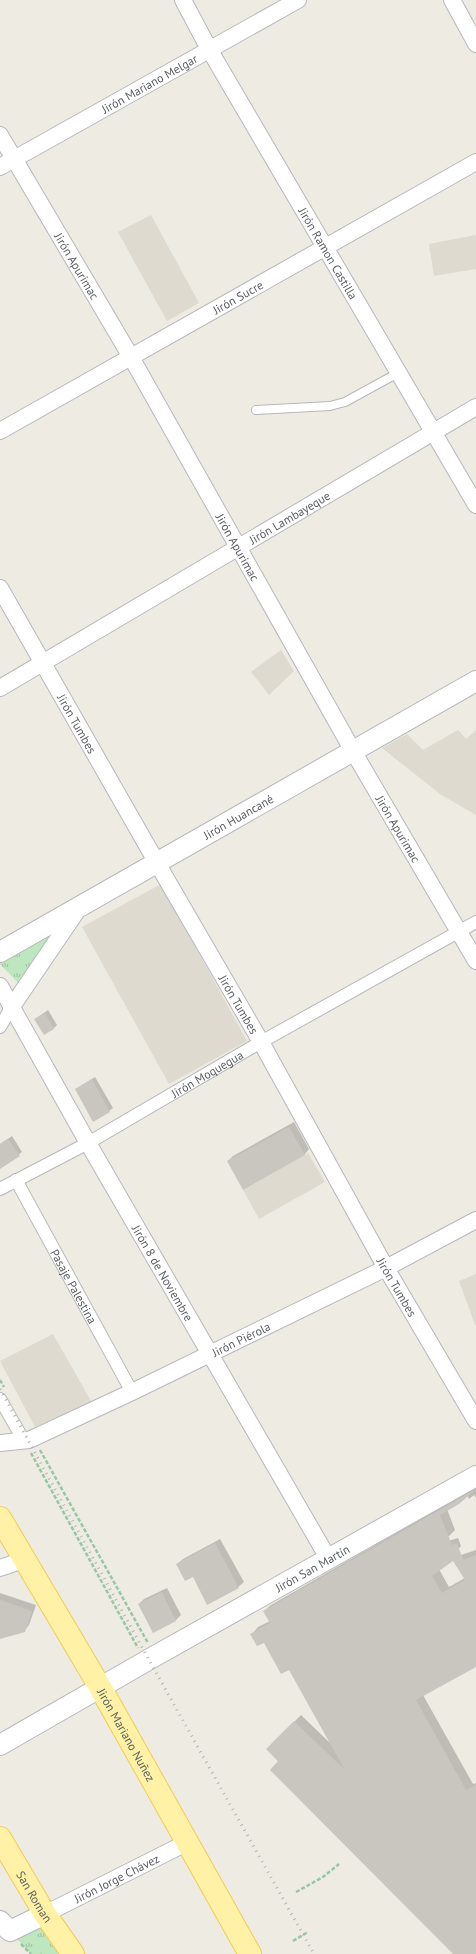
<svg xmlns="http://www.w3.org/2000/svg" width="476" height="1954" viewBox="0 0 476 1954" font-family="'PT Sans',sans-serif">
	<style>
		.education { fill: #dedad0 }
		.park { fill: url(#park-tufts) }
		.shadow { fill: #0003 }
		.building { fill: #c9c6bf; fill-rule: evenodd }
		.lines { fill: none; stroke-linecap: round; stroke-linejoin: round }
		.service-casing { stroke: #b5b8bd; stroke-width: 10 }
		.pedestrian-casing { stroke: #b5b8bd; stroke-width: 14 }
		.minor-casing { stroke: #b5b8bd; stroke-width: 18 }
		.tertiary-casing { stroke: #b5b8bd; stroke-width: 22 }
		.primary-casing { stroke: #f3ca56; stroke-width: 24 }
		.path { stroke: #97c7a5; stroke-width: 2.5; stroke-dasharray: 4 2; stroke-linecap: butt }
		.service { stroke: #fff; stroke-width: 8 }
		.pedestrian { stroke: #fff; stroke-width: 12 }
		.minor { stroke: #fff; stroke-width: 16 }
		.tertiary { stroke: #fff; stroke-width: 20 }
		.primary { stroke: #fff2a6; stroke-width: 22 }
		.rail { stroke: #b3b4b4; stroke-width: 3; stroke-dasharray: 1 5; stroke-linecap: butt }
		.labels { text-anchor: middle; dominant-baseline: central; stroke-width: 3; stroke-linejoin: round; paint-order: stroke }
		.street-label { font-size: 12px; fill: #5b5e63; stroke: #fff }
	</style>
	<defs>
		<pattern id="park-tufts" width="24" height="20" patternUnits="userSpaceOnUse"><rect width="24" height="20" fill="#bee6bf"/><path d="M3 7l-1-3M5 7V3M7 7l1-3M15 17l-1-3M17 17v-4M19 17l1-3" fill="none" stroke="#9dbe9f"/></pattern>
	</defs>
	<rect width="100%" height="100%" fill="#eeebe2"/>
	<g class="education">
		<path d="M 151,215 L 199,303 L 167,321 L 118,232 Z"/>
		<path d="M 476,235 L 476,269 L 434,276 L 429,244 Z"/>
		<path d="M 281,650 L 294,671 L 269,695 L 251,672 Z"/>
		<path d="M 458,730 L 466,739 L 476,730 L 476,815 L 440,794 L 382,748 L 407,734 L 423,750 Z"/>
		<path d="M 161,884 L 247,1041 L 169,1084 L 82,927 Z"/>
		<path d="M 308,1153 L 325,1182 L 259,1219 L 243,1190 Z"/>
		<path d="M 476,1274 L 476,1325 L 475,1325 L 459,1281 Z"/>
		<path d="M 53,1334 L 91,1401 L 35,1427 L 0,1361 Z"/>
	</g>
	<g class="park">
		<path d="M 55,928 L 20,985 L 0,964 L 0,960 Z"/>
		<path d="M 37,1919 L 62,1954 L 31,1954 L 10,1932 Z"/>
	</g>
	<g class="shadow">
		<path d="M 48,1010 L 57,1025 L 54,1028 L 35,1019 Z"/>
		<path d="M 95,1077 L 113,1108 L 109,1111 L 76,1089 Z"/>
		<path d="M 294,1122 L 309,1149 L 304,1155 L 228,1161 L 233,1156 Z"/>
		<path d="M 12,1136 L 22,1152 L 0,1168 L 0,1144 Z"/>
		<path d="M 476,1487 L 476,1498 L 474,1495 L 469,1499 L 467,1495 L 447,1509 L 455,1530 L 448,1537 L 448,1541 L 458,1538 L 461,1546 L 439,1569 L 449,1587 L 465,1578 L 461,1555 L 476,1550 L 476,1665 L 423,1695 L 473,1784 L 476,1783 L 476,1954 L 455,1954 L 267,1749 L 301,1715 L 330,1743 L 289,1669 L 264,1641 L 252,1634 L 258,1627 L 270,1621 L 264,1611 L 271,1605 Z"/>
		<path d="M 220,1539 L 244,1582 L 238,1587 L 193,1576 L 177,1564 L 183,1559 Z"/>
		<path d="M 167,1588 L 181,1615 L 176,1620 L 153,1631 L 139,1604 L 144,1599 Z"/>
		<path d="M 0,1593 L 36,1605 L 29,1625 L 24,1631 L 0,1638 Z"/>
	</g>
	<g class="building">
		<path d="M 45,1013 L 54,1029 L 44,1035 L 34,1019 Z"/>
		<path d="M 92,1079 L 110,1112 L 93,1122 L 75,1089 Z"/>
		<path d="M 289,1127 L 305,1155 L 243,1190 L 227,1161 Z"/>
		<path d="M 8,1139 L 20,1156 L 0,1169 L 0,1144 Z"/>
		<path d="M 476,1489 L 459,1504 L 440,1515 L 452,1545 L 457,1543 L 463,1560 L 476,1555 L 476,1667 L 416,1700 L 466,1790 L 476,1785 L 476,1954 L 453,1954 L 270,1770 L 278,1761 L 266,1749 L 294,1721 L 345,1770 L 289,1670 L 281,1674 L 264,1643 L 257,1646 L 250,1634 L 270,1623 L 263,1611 ZM 453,1561 L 465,1580 L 442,1593 L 432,1576 Z"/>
		<path d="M 215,1543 L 239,1588 L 207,1605 L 193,1577 L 185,1581 L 176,1564 Z"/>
		<path d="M 162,1592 L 176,1621 L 153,1633 L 138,1604 Z"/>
		<path d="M 0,1600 L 32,1611 L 25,1632 L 0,1639 Z"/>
	</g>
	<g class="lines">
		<defs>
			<path id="service" d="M 256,410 L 330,406 L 345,402 L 398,373"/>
			<g id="pedestrian">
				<path d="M 0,1027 L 11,1008"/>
				<path id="s1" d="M 16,1180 L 132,1392"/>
				<path id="s2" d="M 0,1189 L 88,1143 L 261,1042 L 476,922"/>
				<path d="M 0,1399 L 24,1441"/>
			</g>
			<g id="minor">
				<path id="s3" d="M 183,0 L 209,49 L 476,505"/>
				<path d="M 452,0 L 476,44"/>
				<path id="s4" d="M 0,135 L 131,357 L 353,751 L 476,961"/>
				<path id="s5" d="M 0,167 L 298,0"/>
				<path id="s6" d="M 0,431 L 476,162"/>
				<path id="s7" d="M 0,588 L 157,863 L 261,1042 L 386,1268 L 476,1421"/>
				<path id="s8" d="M 0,688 L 476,407"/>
				<path id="s9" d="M 0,986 L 88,1143 L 328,1558"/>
				<path d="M 11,1008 L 79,908"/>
				<path id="s10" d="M 0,1443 L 29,1440 L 132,1392 L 386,1268 L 476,1220"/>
				<path d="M 0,1568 L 24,1560"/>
				<path id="s11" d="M 45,1914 L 188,1842"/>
			</g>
			<g id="tertiary">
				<path id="s12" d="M 0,952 L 476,681"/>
				<path id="s13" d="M 0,1745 L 155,1656 L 476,1476"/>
				<path d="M 0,1921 L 10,1931 L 45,1914"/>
			</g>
			<g id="primary">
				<path id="s14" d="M 0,1518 L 100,1687 L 250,1954"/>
				<path id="s15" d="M 0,1838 L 45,1914 L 73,1954"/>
			</g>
		</defs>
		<use href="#service" class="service-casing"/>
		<use href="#pedestrian" class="pedestrian-casing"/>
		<use href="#minor" class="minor-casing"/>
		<use href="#tertiary" class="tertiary-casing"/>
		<use href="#primary" class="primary-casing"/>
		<g class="path">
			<path d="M 0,1380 L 4,1387"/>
			<path d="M 40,1450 L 148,1643"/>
			<path d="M 31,1453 L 138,1648"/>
			<path d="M 296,1892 L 323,1877 L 339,1864"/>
			<path d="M 293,1941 L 308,1932"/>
			<path d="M 21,1944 L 31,1954"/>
		</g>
		<use href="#service" class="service"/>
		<use href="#pedestrian" class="pedestrian"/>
		<use href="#minor" class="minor"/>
		<use href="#tertiary" class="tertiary"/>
		<use href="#primary" class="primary"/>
		<path class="rail" d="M 0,1389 L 154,1669 L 314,1954"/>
	</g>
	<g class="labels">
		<g class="street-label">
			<text stroke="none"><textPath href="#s5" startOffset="171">Jirón Mariano Melgar</textPath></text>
			<text stroke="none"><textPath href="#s3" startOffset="292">Jirón Ramon Castilla</textPath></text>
			<text stroke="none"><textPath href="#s4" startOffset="152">Jirón Apurimac</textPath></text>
			<text stroke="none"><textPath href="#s6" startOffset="273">Jirón Sucre</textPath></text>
			<text stroke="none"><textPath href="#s8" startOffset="336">Jirón Lambayeque</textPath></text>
			<text stroke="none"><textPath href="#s4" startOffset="476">Jirón Apurimac</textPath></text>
			<text stroke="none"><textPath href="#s7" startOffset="156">Jirón Tumbes</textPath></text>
			<text stroke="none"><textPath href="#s12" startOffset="274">Jirón Huancané</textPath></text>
			<text stroke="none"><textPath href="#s4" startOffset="800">Jirón Apurimac</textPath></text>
			<text stroke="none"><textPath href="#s7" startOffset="480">Jirón Tumbes</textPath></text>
			<text stroke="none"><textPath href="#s2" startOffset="237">Jirón Moquegua</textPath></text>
			<text stroke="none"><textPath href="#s9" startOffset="330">Jirón 8 de Noviembre</textPath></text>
			<text stroke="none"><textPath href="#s1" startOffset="121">Pasaje Palestina</textPath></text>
			<text stroke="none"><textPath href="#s7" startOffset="804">Jirón Tumbes</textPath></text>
			<text stroke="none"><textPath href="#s10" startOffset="264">Jirón Piérola</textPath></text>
			<text stroke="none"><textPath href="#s13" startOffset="359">Jirón San Martín</textPath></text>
			<text stroke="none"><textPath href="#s14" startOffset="251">Jirón Mariano Nuñez</textPath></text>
			<text stroke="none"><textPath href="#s11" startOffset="80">Jirón Jorge Chávez</textPath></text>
			<text stroke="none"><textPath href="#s15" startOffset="68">San Roman</textPath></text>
		</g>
	</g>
</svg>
